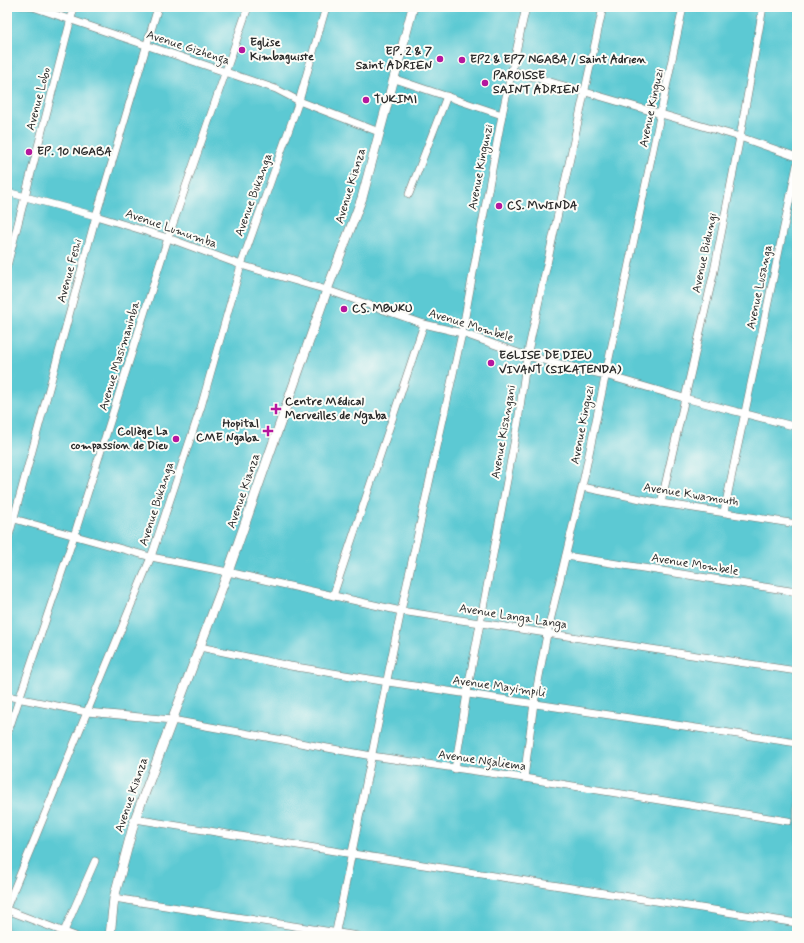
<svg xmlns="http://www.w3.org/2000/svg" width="804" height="943" viewBox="0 0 804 943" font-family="Mynerve,sans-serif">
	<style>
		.water { fill: #5cc9d3; stroke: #447a7f }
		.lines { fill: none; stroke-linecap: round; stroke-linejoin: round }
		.minor-casing { stroke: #716e66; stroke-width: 8 }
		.tertiary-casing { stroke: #716e66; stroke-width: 10 }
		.minor { stroke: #fff; stroke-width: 7 }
		.tertiary { stroke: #fff; stroke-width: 9 }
		.poi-dot { fill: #b5179e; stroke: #fdfcf7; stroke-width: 1.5 }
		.labels { text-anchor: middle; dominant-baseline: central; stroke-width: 4; stroke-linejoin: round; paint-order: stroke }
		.poi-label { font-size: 12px; font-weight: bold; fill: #2b2b2b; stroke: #fdfcf7; text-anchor: start }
		.street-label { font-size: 12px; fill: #2b2b2b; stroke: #fdfcf7 }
	</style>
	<rect width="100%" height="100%" fill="#fdfcf7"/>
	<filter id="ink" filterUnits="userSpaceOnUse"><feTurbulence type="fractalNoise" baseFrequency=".025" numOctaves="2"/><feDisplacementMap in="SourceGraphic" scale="8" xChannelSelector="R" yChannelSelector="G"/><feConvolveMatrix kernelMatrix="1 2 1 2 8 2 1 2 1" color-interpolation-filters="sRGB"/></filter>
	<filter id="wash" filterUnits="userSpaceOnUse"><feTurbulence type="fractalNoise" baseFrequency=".012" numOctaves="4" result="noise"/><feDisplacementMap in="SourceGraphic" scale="16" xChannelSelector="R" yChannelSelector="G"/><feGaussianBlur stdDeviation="0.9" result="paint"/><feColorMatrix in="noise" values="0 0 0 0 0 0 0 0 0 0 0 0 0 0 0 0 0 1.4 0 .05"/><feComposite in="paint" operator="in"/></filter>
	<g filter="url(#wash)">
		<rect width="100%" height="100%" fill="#f3ead3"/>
		<rect class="water" x="7" y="7" width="790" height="929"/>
	</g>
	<g filter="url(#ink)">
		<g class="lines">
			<defs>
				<g id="minor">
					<path d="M 33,7 L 276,89 L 299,101 L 379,132"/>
					<path d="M 513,71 L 740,137 L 797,157"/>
					<path d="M 395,79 L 502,115"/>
					<path d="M 7,192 L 96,216 L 168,238 L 241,265 L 327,290 L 424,324 L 462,333 L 527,356 L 605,375 L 684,398 L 797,427"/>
					<path d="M 409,194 L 447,96"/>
					<path d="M 7,266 L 74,7"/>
					<path d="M 582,487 L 661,503 L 797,524"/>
					<path d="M 661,503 L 714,271 L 740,137 L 763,7"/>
					<path d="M 724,512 L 797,165"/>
					<path d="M 7,517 L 151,557 L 228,572 L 401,611 L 797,671"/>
					<path d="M 7,543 L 96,216 L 158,7"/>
					<path d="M 566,556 L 797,592"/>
					<path d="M 333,596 L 424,324"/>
					<path d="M 200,647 L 290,666 L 388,682 L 797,743"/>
					<path d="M 7,696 L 87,712 L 172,720 L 372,756 L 524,778 L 788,821"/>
					<path d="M 7,735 L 74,536 L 168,238 L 248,7"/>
					<path d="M 455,769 L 467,693 L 518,422 L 527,356 L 603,7"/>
					<path d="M 524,778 L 534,703 L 547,634 L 582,487 L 683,7"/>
					<path d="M 135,819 L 353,854 L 797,923"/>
					<path d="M 114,898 L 358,936"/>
					<path d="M 7,906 L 151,557 L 201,407 L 241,265 L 299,101 L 326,7"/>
					<path d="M 7,910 L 75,936"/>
					<path d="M 62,936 L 95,861"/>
					<path d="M 335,936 L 401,611 L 462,333 L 502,115 L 526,7"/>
				</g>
				<path id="tertiary" d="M 110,936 L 114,898 L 135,819 L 228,572 L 327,290 L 362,198 L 413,7"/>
			</defs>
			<use href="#minor" class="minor-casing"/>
			<use href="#tertiary" class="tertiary-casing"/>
			<use href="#minor" class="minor"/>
			<use href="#tertiary" class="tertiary"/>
		</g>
	</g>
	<g class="poi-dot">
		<circle cx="242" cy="50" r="4"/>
		<circle cx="440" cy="59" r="4"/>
		<circle cx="462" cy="60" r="4"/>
		<circle cx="485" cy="83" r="4"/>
		<circle cx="366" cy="100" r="4"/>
		<circle cx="29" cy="152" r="4"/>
		<circle cx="499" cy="206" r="4"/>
		<circle cx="344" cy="309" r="4"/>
		<circle cx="491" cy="363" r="4"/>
		<path d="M274 403h4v4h4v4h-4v4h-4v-4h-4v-4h4z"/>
		<path d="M266 425h4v4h4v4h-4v4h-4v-4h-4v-4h4z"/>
		<circle cx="176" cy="439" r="4"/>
	</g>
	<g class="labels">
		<g class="poi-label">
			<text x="250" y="43">Eglise<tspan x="250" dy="14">Kimbaguiste</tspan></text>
			<text x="432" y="52" text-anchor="end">EP. 2 &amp; 7<tspan x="432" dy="14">Saint ADRIEN</tspan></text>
			<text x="470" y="60">EP2 &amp; EP7 NGABA / Saint Adrien</text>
			<text x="493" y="76">PAROISSE<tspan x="493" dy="14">SAINT ADRIEN</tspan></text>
			<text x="374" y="100">TUKIMI</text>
			<text x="37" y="152">EP. 10 NGABA</text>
			<text x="507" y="206">CS. MWINDA</text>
			<text x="352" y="309">CS. MBUKU</text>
			<text x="499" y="356">EGLISE DE DIEU<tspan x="499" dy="14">VIVANT (SIKATENDA)</tspan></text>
			<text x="285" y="402">Centre Médical<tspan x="285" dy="14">Merveilles de Ngaba</tspan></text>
			<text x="259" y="424" text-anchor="end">Hopital<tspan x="259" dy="14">CME Ngaba</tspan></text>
			<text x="168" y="432" text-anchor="end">Collège La<tspan x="168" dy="14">compassion de Dieu</tspan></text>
		</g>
		<g class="street-label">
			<text transform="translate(188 48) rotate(18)">Avenue Gizhenga</text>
			<text transform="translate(39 99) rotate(-75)">Avenue Lobo</text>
			<text transform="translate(652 108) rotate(-78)">Avenue Kinguzi</text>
			<text transform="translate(481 167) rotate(-79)">Avenue Kingunzi</text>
			<text transform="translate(351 186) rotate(-73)">Avenue Kianza</text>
			<text transform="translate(254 195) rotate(-70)">Avenue Bukanga</text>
			<text transform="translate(171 229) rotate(19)">Avenue Lumumba</text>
			<text transform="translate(705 253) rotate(-78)">Avenue Bidungi</text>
			<text transform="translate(70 271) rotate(-75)">Avenue Feshi</text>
			<text transform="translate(760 287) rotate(-78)">Avenue Lusanga</text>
			<text transform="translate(471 326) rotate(17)">Avenue Mombele</text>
			<text transform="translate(120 356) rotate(-73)">Avenue Masimaninba</text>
			<text transform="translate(583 425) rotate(-79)">Avenue Kinguzi</text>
			<text transform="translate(504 432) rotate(-80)">Avenue Kisangani</text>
			<text transform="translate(244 491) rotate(-71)">Avenue Kianza</text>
			<text transform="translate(691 495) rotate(9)">Avenue Kwamouth</text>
			<text transform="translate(157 504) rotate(-72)">Avenue Bukanga</text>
			<text transform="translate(695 565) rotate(9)">Avenue Mombele</text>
			<text transform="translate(513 617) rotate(9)">Avenue Langa Langa</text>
			<text transform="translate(499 687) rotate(8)">Avenue Mayimpili</text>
			<text transform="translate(482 761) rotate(8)">Avenue Ngaliema</text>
			<text transform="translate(132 795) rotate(-71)">Avenue Kianza</text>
		</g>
	</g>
	<rect width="804" height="943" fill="none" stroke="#fdfcf7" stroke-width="24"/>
</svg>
